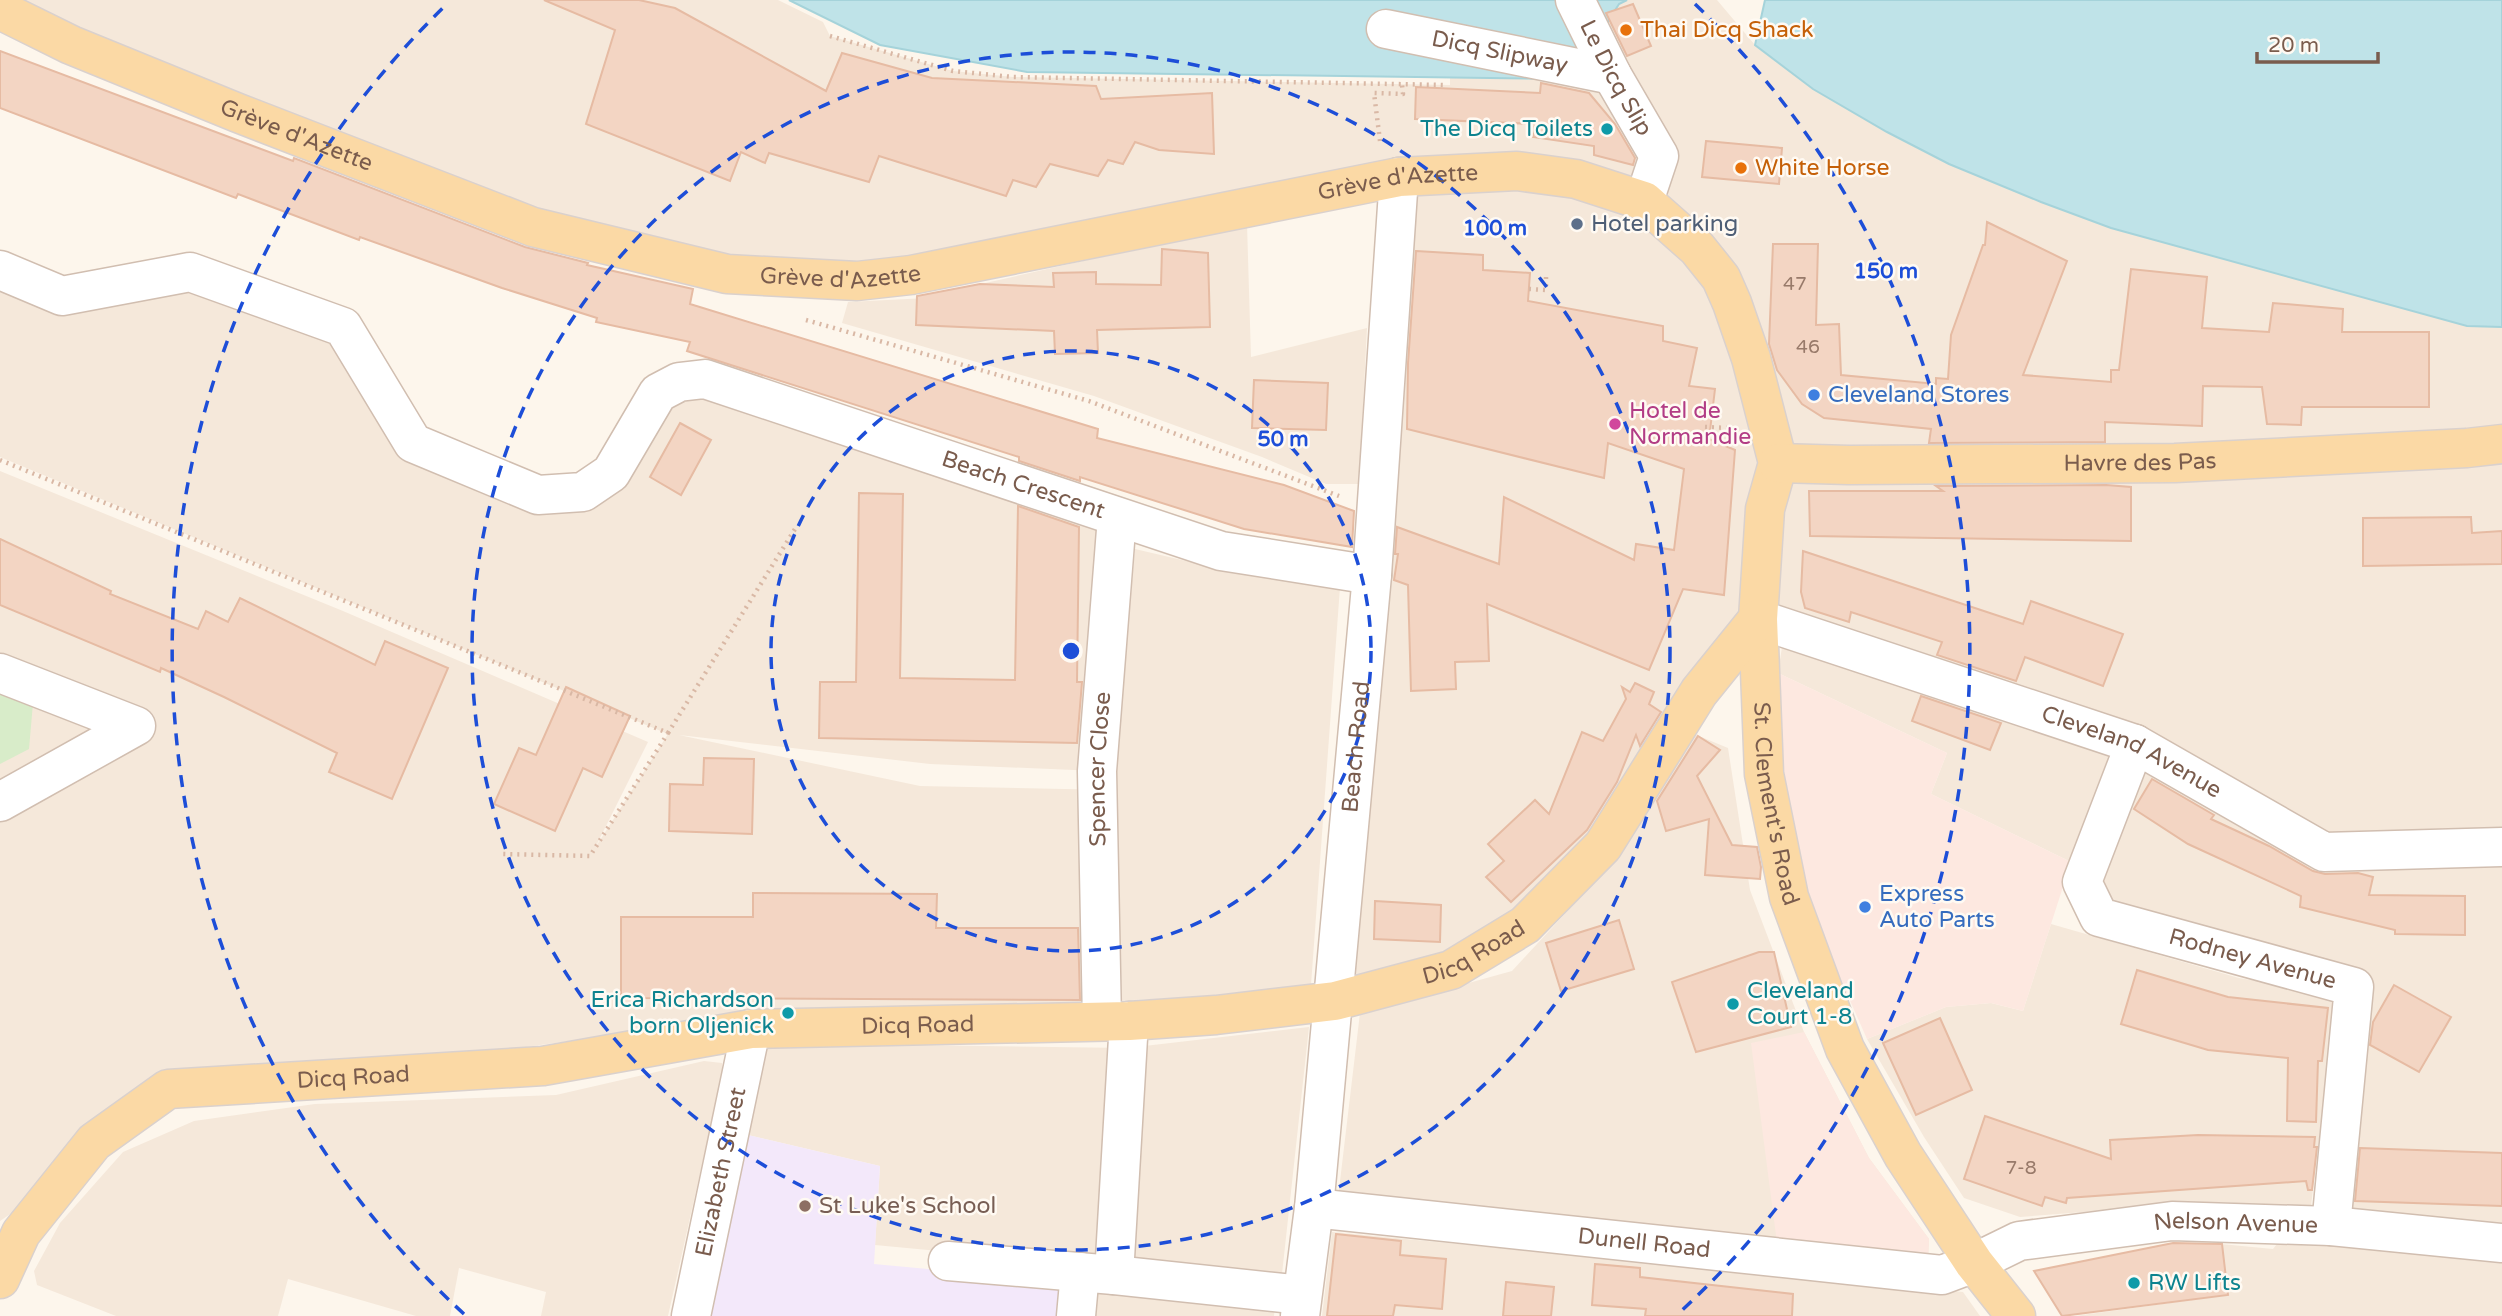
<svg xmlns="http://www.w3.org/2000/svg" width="2502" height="1316" viewBox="0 0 2502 1316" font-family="'Varela Round',sans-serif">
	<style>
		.residential { fill: #f5e8da }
		.commercial { fill: #fde8e0 }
		.education { fill: #f3e8fa }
		.green { fill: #d8ecc9 }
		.water { fill: #bfe3e8; stroke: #a5d3da; stroke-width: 2 }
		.building { fill: #f3d5c3; stroke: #e6bba3; stroke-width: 2 }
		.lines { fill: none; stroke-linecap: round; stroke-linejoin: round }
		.minor-casing { stroke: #d1beb0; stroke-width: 41 }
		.major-casing { stroke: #dad1cd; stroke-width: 41 }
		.path { stroke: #d9b8a5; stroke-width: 4.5; stroke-dasharray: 2 5; stroke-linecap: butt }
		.minor { stroke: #fff; stroke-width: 38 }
		.major { stroke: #fbd9a5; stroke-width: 38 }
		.ring { fill: none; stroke: #1d4ed8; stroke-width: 3.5; stroke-dasharray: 12 9 }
		.food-dot { fill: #e8710a; stroke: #fffaf3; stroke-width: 2.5 }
		.culture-dot { fill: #0f9aa8; stroke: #fffaf3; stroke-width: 2.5 }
		.service-dot { fill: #5c6f8a; stroke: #fffaf3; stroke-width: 2.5 }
		.shop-dot { fill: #3f7fe0; stroke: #fffaf3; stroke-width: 2.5 }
		.hotel-dot { fill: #d1479c; stroke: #fffaf3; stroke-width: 2.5 }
		.education-dot { fill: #8d6e63; stroke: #fffaf3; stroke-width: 2.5 }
		.labels { text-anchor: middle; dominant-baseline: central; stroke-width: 5; stroke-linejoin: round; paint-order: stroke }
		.number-label { font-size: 19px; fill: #987a6a }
		.food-label { font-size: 23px; fill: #c56008; stroke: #fffaf3; text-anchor: start }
		.street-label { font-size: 23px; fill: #7a5c4d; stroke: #fffaf3 }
		.culture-label { font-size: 23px; fill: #0d838f; stroke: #fffaf3; text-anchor: end }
		.service-label { font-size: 23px; fill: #4e5e75; stroke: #fffaf3; text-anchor: start }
		.shop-label { font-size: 23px; fill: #366cbe; stroke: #fffaf3; text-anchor: start }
		.hotel-label { font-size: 23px; fill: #b23c85; stroke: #fffaf3; text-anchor: start }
		.education-label { font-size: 23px; fill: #785e54; stroke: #fffaf3; text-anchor: start }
		.centre { fill: #1d4ed8; stroke: #fffaf3; stroke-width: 3.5 }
		.ring-label { font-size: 21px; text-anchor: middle; font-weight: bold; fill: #1d4ed8; stroke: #fffaf3; stroke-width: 5; stroke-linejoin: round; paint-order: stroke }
	</style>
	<rect width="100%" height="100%" fill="#fdf6ec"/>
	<g class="residential">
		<path d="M 0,0 L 778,0 L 823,22 L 830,36 L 953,71 L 1013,77 L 1450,85 L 1450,71 L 1609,0 L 1717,0 L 1755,45 L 1949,164 L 2111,228 L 2467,326 L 2502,327 L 2502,1316 L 2075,1316 L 2228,1295 L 2221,1244 L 2273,1249 L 2293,1224 L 2332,1227 L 2354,987 L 2099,917 L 2082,882 L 2135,745 L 1759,619 L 1525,925 L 1335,1001 L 1399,177 L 911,275 L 665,261 Z"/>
		<path d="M 1247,224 L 1251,357 L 1367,328 L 1359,484 L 1326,484 L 1262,457 L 1094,396 L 842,323 L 848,302 L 927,298 L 981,284 Z"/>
		<path d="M 0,270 L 62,296 L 190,272 L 343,327 L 413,443 L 582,492 L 679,382 L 1117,517 L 1097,771 L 930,764 L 679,735 L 920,786 L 1113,790 L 1135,549 L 1233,572 L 1340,587 L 1311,985 L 1276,994 L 749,1016 L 469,1055 L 168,1076 L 19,1208 L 0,1221 L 0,471 L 343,611 L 648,742 L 595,848 L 668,734 L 0,457 Z"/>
		<path d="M 1782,647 L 2082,740 L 2110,756 L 2071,862 L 1931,794 L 1947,753 L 1778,673 Z"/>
		<path d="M 1694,734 L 1728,748 L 1750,890 L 1804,1032 L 1869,1158 L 1929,1239 L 1928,1259 L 1338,1198 L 1360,1013 L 1512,971 L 1611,864 Z"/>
		<path d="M 2051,924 L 2239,978 L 2336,994 L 2311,1206 L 2212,1202 L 2020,1217 L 1964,1198 L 1924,1137 L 1867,1039 L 1946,1007 L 1991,1003 L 2023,1011 Z"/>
		<path d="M 1309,1027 L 1281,1283 L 875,1245 L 880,1166 L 748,1135 L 764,1043 L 1127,1048 Z"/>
		<path d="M 704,1061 L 722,1063 L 722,1075 L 668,1316 L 541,1316 L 546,1292 L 459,1268 L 450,1316 L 416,1316 L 288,1279 L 278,1316 L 116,1316 L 37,1285 L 34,1271 L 60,1223 L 123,1152 L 194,1121 L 315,1104 L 556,1095 Z"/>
		<path d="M 1332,1232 L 1963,1292 L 1980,1316 L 1322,1316 Z"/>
		<path d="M 1090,1287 L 1275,1304 L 1274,1316 L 1086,1316 Z"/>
	</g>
	<g class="commercial">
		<path d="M 1778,673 L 1947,753 L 1931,794 L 2071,862 L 2023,1011 L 1991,1003 L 1946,1007 L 1867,1039 L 1814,919 L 1785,783 Z"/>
		<path d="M 1804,1032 L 1869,1158 L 1929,1239 L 1928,1259 L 1777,1243 L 1751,1043 Z"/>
	</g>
	<path class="education" d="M 748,1135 L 880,1166 L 874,1264 L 1057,1281 L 1068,1316 L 710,1316 Z"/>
	<path class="green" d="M 0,690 L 33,703 L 29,749 L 0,764 Z"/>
	<g class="water">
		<path d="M 789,0 L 1627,0 L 1619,4 L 1572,79 L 1027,72 L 880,45 Z"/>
		<path d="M 1765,0 L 2502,0 L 2502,327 L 2467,326 L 2111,228 L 2041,202 L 1949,164 L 1887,132 L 1813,89 L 1755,45 Z"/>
	</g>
	<g class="building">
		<path d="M 544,0 L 639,0 L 675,8 L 826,91 L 842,53 L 932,78 L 1096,86 L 1101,99 L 1212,93 L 1214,154 L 1159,150 L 1135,142 L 1123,164 L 1108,160 L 1098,176 L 1050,164 L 1036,187 L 1013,180 L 1006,196 L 879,156 L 869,182 L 769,153 L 765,163 L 741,152 L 730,181 L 586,124 L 615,30 Z"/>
		<path d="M 1633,4 L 1651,46 L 1627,56 L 1606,13 Z"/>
		<path d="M 0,51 L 293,161 L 294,158 L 525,247 L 588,263 L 587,265 L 693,289 L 690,304 L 1098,429 L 1097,438 L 1284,485 L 1354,511 L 1352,547 L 1244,529 L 1080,477 L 1080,481 L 1019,461 L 1019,457 L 687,351 L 690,342 L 596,322 L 597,318 L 502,288 L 360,237 L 359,240 L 238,194 L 236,198 L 0,108 Z"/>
		<path d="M 1541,83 L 1589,93 L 1615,124 L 1635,158 L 1633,165 L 1594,155 L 1594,146 L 1533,137 L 1535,124 L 1415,119 L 1416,87 L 1540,93 Z"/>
		<path d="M 1706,141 L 1782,148 L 1779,184 L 1702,177 Z"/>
		<path d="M 1987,222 L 2067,261 L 2023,375 L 2111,382 L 2111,370 L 2119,370 L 2131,269 L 2207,277 L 2202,328 L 2269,332 L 2273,303 L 2343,309 L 2342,332 L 2429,332 L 2429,407 L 2302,407 L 2301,425 L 2267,424 L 2262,387 L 2203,386 L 2202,426 L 2105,422 L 2105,442 L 1929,443 L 1931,429 L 1824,418 L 1802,404 L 1777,370 L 1769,344 L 1773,244 L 1818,244 L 1816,325 L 1839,324 L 1841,375 L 1936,384 L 1936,378 L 1948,379 L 1951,335 L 1983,245 L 1985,245 Z"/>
		<path d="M 1162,249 L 1208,253 L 1210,327 L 1097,330 L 1098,353 L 1055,354 L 1054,331 L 916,325 L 917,296 L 980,284 L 1054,287 L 1053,273 L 1096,272 L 1096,284 L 1161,285 Z"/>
		<path d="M 1416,251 L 1483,255 L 1483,270 L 1530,273 L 1528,301 L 1663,326 L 1663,341 L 1697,348 L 1689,386 L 1715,389 L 1709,439 L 1735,450 L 1724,595 L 1683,589 L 1649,670 L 1487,604 L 1489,661 L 1455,662 L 1456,689 L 1411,691 L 1408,585 L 1394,580 L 1398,554 L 1395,554 L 1397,527 L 1499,564 L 1504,497 L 1634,560 L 1636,544 L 1674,550 L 1684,469 L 1608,443 L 1604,478 L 1407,429 L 1408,363 Z"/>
		<path d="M 1254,380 L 1328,383 L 1326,430 L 1252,428 Z"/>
		<path d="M 680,423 L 711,440 L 681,495 L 650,477 Z"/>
		<path d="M 2106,485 L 2131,487 L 2131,541 L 1810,536 L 1809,491 L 1943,491 L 1936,486 Z"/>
		<path d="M 859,493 L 903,494 L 900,678 L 1015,680 L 1018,506 L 1079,527 L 1077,682 L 1082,682 L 1077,743 L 819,738 L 820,682 L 856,682 Z"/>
		<path d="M 2471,517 L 2472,533 L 2502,531 L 2502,564 L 2363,566 L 2363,518 Z"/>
		<path d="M 0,539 L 111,591 L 110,594 L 198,629 L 206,611 L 228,622 L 240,598 L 375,665 L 385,641 L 448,668 L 392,799 L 329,772 L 337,753 L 224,697 L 161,668 L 160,672 L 0,605 Z"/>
		<path d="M 1803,551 L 2023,624 L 2031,601 L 2123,634 L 2103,686 L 2025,657 L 2016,681 L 1937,655 L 1942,642 L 1851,612 L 1849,622 L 1805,608 L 1801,592 Z"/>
		<path d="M 1635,683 L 1654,692 L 1649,704 L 1661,712 L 1640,746 L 1636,735 L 1617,782 L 1587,830 L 1511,902 L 1486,877 L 1504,861 L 1488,844 L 1535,800 L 1549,814 L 1582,732 L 1603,741 L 1626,699 L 1622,687 L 1630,692 Z"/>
		<path d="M 566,687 L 630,716 L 602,777 L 583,768 L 555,831 L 494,804 L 519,748 L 536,755 Z"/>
		<path d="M 1921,696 L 2001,723 L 1990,750 L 1912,721 Z"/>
		<path d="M 1698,736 L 1720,750 L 1697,776 L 1732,845 L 1757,847 L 1761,867 L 1760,879 L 1705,875 L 1709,819 L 1666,831 L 1657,801 Z"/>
		<path d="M 704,758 L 754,759 L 752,834 L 669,831 L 670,784 L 703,785 Z"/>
		<path d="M 2152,779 L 2214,815 L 2211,819 L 2269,846 L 2313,871 L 2325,874 L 2358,873 L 2373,877 L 2369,895 L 2465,896 L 2465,935 L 2395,934 L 2395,930 L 2300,907 L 2301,896 L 2188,844 L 2134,809 Z"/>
		<path d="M 753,893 L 937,894 L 936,928 L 1078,928 L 1080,1000 L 621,998 L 621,917 L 753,917 Z"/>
		<path d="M 1375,901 L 1441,905 L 1440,942 L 1374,939 Z"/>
		<path d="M 1619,920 L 1634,969 L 1561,991 L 1546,943 Z"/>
		<path d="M 1759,952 L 1774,952 L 1791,1027 L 1696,1052 L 1672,982 Z"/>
		<path d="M 2137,970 L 2228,997 L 2328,1008 L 2322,1061 L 2318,1061 L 2316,1122 L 2287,1121 L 2288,1058 L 2208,1050 L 2121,1024 Z"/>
		<path d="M 2394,985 L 2451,1017 L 2419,1072 L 2370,1045 L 2373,1022 Z"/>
		<path d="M 1940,1018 L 1972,1090 L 1916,1115 L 1883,1043 Z"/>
		<path d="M 1985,1116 L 2111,1159 L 2110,1140 L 2198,1135 L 2315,1137 L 2314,1147 L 2317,1147 L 2312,1190 L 2308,1190 L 2306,1181 L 2067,1198 L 2066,1203 L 2045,1197 L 2042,1206 L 1964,1179 Z"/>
		<path d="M 2360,1148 L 2502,1153 L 2502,1206 L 2355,1201 Z"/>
		<path d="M 1336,1234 L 1401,1241 L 1400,1255 L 1446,1259 L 1442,1309 L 1395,1305 L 1393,1316 L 1327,1316 Z"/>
		<path d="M 2173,1243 L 2222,1244 L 2228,1295 L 2062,1316 L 2034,1271 Z"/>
		<path d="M 1595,1264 L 1640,1268 L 1640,1277 L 1793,1294 L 1792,1316 L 1645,1316 L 1646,1309 L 1592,1305 Z"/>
		<path d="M 1506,1282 L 1554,1287 L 1551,1316 L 1503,1316 Z"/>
	</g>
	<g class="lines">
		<defs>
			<g id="minor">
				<path id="s1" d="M 1575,0 L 1612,75 L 1659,156 L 1644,201"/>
				<path id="s2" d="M 1386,29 L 1612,75"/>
				<path id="s3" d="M 0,270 L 62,296 L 190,272 L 343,327 L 413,443 L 538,495 L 583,492 L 611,473 L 658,393 L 679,382 L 705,379 L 1221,551 L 1372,575"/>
				<path id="s4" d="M 1758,619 L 2135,744 L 2324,852 L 2502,847"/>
				<path d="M 0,673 L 136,726 L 0,802"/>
				<path id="s5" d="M 2135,744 L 2082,882 L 2099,917 L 2354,987 L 2331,1226"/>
				<path id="s6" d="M 1102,1021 L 1097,771 L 1117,517"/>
				<path id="s7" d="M 1314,1208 L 1942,1275 L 1974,1263 L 2019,1241 L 2172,1221 L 2331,1226 L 2502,1243"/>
				<path d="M 948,1261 L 1114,1275 L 1302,1295"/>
				<path d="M 1114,1275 L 1129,1021"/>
				<path id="s8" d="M 691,1316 L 751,1029"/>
				<path d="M 1076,1316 L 1080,1272"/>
				<path id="s9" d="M 1300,1316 L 1314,1208 L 1372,575 L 1399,177"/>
			</g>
			<g id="major">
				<path id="s10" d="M 0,10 L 71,45 L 238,113 L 533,227 L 727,274 L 857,281 L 911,275 L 1399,177 L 1517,171 L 1576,179 L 1644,201 L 1697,248 L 1721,278 L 1732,303 L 1751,358 L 1778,463 L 1765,509 L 1758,619 L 1764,774 L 1789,897 L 1845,1049 L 1903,1155 L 1974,1263 L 2016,1316"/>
				<path id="s11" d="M 1778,463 L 1849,465 L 2175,463 L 2467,448 L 2502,444"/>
				<path id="s12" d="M 0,1279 L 21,1233 L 94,1142 L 168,1089 L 543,1066 L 751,1029 L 1129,1021 L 1216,1015 L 1335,1001 L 1451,970 L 1525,925 L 1603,846 L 1699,692 L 1758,619"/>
			</g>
		</defs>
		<use href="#minor" class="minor-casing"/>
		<use href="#major" class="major-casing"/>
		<g class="path">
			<path d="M 830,36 L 953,71 L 1013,77 L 1447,85"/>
			<path d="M 1380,141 L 1374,93 L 1403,94 L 1402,84"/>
			<path d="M 1529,289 L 1546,290 L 1546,277"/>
			<path d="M 806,320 L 1089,401 L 1339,496"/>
			<path d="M 1705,427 L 1729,428"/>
			<path d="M 0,460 L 668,733 L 590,856 L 501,854"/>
			<path d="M 668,733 L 795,529"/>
		</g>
		<use href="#minor" class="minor"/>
		<use href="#major" class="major"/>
	</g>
	<g class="ring">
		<circle cx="1071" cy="651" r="300"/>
		<circle cx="1071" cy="651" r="599"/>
		<path d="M464 1314A899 899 0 0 1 447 4M1695 4A899 899 0 0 1 1678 1314"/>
	</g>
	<g class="food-dot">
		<circle cx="1626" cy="30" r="7"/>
		<circle cx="1741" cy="168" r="7"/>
	</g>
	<g class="culture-dot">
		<circle cx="1607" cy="129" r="7"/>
		<circle cx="1733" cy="1004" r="7"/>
		<circle cx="788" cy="1013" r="7"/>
		<circle cx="2134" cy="1283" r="7"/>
	</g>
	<circle class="service-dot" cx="1577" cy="224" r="7"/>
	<g class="shop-dot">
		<circle cx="1814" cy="395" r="7"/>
		<circle cx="1865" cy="907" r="7"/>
	</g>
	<circle class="hotel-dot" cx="1615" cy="424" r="7"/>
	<circle class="education-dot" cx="805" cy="1206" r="7"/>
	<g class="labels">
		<g class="number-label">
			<text x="1795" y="284">47</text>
			<text x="1808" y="347">46</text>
			<text x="2021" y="1168">7-8</text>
		</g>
		<g class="food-label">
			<text x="1640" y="30">Thai Dicq Shack</text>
			<text x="1755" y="168">White Horse</text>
		</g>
		<g class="street-label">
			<text stroke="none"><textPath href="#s2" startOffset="116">Dicq Slipway</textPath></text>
			<text stroke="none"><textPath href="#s1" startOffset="88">Le Dicq Slip</textPath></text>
			<text stroke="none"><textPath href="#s10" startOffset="322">Grève d'Azette</textPath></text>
			<text stroke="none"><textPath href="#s10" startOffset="1456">Grève d'Azette</textPath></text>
			<text stroke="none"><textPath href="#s10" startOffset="889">Grève d'Azette</textPath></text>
			<text stroke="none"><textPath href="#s11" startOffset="362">Havre des Pas</textPath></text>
			<text stroke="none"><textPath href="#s3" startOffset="1188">Beach Crescent</textPath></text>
			<text stroke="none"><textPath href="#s9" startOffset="572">Beach Road</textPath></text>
			<text stroke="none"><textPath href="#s4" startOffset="397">Cleveland Avenue</textPath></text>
			<text stroke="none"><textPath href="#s6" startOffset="252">Spencer Close</textPath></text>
			<text stroke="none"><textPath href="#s10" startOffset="2354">St. Clement's Road</textPath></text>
			<text stroke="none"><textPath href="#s12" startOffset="1578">Dicq Road</textPath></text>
			<text stroke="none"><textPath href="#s5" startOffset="346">Rodney Avenue</textPath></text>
			<text stroke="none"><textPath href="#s12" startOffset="1012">Dicq Road</textPath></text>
			<text stroke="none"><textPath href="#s12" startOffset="444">Dicq Road</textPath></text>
			<text stroke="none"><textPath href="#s8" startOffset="147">Elizabeth Street</textPath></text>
			<text stroke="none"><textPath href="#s7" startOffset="934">Nelson Avenue</textPath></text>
			<text stroke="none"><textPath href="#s7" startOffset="332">Dunell Road</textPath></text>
		</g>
		<g class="culture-label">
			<text x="1593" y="129">The Dicq Toilets</text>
			<text x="1747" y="991" text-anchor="start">Cleveland<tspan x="1747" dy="26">Court 1-8</tspan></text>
			<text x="774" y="1000">Erica Richardson<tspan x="774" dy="26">born Oljenick</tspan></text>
			<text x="2148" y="1283" text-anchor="start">RW Lifts</text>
		</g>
		<g class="service-label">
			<text x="1591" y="224">Hotel parking</text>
		</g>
		<g class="shop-label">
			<text x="1828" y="395">Cleveland Stores</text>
			<text x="1879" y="894">Express<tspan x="1879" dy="26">Auto Parts</tspan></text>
		</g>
		<g class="hotel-label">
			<text x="1629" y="411">Hotel de<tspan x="1629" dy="26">Normandie</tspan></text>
		</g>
		<g class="education-label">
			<text x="819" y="1206">St Luke's School</text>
		</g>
	</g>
	<circle cx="1071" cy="651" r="10" class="centre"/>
	<g class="ring-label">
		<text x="1495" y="235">100 m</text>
		<text x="1886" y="278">150 m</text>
		<text x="1283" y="446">50 m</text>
	</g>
	<path d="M2257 52v10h121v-10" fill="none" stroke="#7a5c4d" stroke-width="3.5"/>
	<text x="2268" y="52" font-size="21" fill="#7a5c4d" stroke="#fffaf3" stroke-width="5" paint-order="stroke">20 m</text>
</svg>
